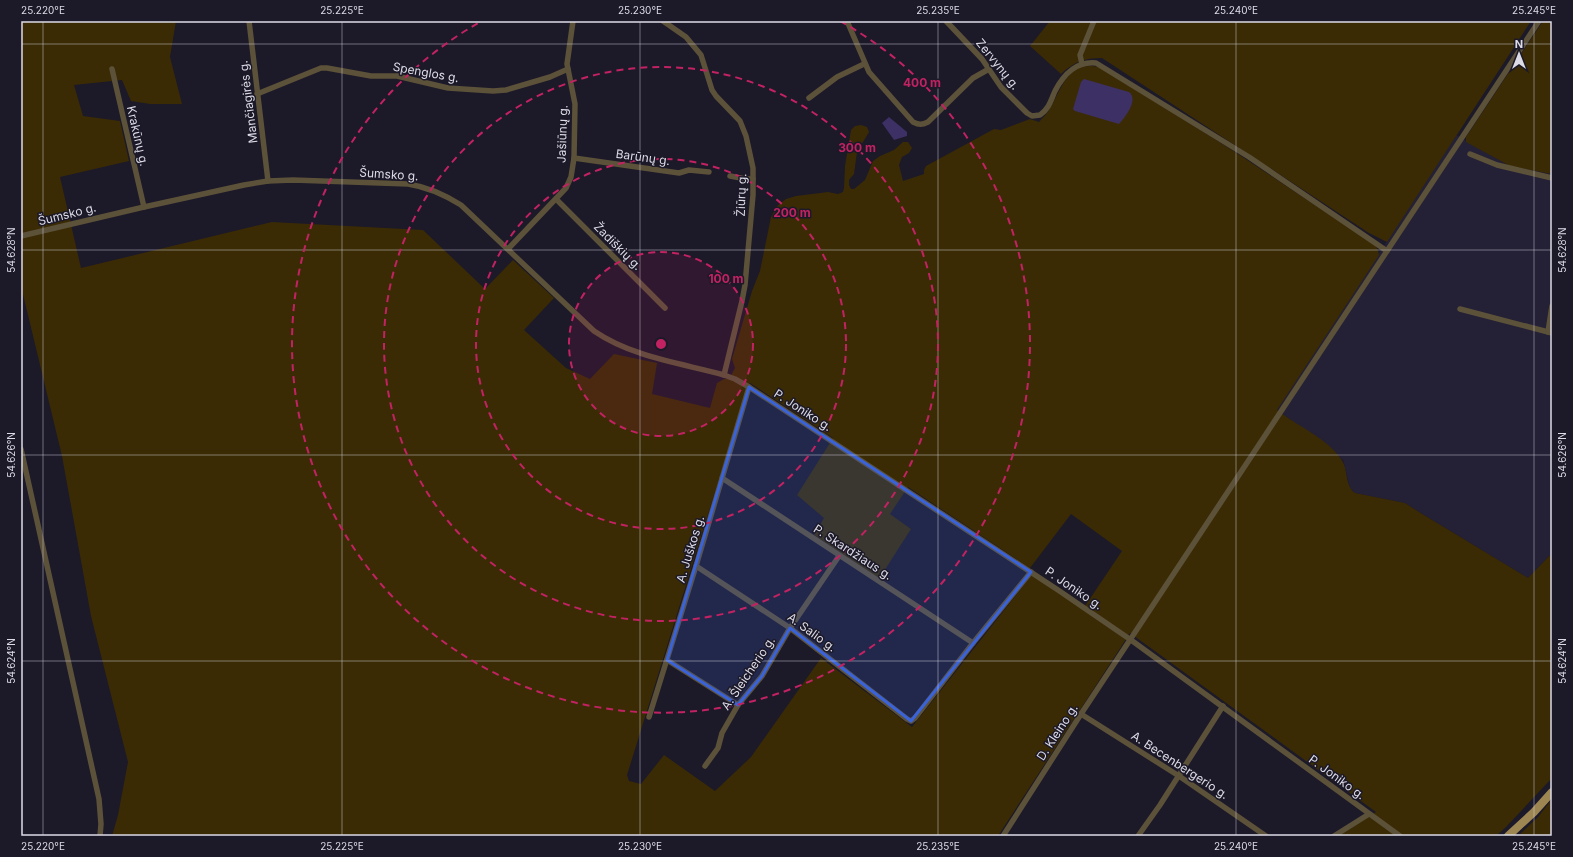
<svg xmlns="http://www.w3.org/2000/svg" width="1573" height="857" viewBox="0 0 1573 857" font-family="Inter,sans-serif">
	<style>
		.built { fill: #242036 }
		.green { fill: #3a2b05; fill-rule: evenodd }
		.water { fill: #3d3064 }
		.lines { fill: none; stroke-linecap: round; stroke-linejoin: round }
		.minor { stroke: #5c5139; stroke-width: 5.5 }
		.primary { stroke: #9e8653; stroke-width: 8 }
		.marked { fill: #3a63da; fill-opacity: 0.2; stroke: #3a63da; stroke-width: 3; stroke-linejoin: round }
		.ticks { fill: none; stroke: #dcdbe6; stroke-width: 1; stroke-opacity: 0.45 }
		.ring { fill: none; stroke: #c32262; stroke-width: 2; stroke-dasharray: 7 5 }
		.labels { text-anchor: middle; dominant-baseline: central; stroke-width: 3; stroke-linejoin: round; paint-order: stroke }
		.street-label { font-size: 12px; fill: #dcdbe6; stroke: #1c1929 }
		.centre { fill: #c32262; stroke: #1c1929; stroke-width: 2 }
		.ring-label { font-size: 12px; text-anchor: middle; font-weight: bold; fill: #c32262; stroke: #1c1929; stroke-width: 3; stroke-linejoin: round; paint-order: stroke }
		.neatline { fill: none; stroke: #dcdbe6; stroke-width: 1.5 }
		.ticks-label { font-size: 10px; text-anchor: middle; fill: #dcdbe6 }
	</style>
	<rect width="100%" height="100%" fill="#1c1929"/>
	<path class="built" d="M 1456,135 L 1510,166 L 1552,174 L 1552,553 L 1528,578 L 1419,512 L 1405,503 L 1355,493 L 1350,488 L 1343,460 L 1277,410 Z"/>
	<g class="green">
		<path d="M 21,21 L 176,21 L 170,57 L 182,104 L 150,104 L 131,101 L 122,80 L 74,85 L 83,116 L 120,121 L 129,161 L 60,177 L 81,268 L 272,222 L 423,230 L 485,289 L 513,260 L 554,298 L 524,330 L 566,368 L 590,379 L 614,354 L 657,363 L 652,394 L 710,408 L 717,383 L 724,379 L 729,379 L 735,368 L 732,359 L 752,291 L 760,271 L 771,217 L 777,206 L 786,199 L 796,196 L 828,192 L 838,194 L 843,192 L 844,188 L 845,166 L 851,130 L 855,126 L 861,125 L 867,127 L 869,132 L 857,152 L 854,174 L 849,180 L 849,185 L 851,189 L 854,189 L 865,180 L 873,161 L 880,156 L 894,150 L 903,142 L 908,142 L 912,148 L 909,153 L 902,157 L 899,165 L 903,181 L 924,174 L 924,170 L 926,166 L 994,129 L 1001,130 L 1030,119 L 1039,122 C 1042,118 1046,115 1049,110 C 1063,87 1068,58 1102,68 L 1235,152 L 1375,245 L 1378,250 L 1379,255 L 1277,410 C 1297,426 1327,438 1341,459 C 1349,470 1344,484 1355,493 L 1405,503 L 1419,512 L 1528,578 L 1552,553 L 1552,778 L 1506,827 L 1496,836 L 1339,836 L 1376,812 L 1130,633 L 998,836 L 112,836 L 118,815 L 128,762 L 91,616 L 62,456 L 21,286 ZM 750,383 L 833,438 L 797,495 L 824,518 L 814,535 L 879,579 L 911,529 L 890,514 L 908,487 L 1030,568 L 1071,514 L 1122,551 L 1083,609 L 1032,575 L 912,727 L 821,658 L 751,757 L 715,791 L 664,755 L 641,784 L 629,781 L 627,775 L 745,395 L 745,390 Z"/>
		<path d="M 1050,21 L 1531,21 L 1387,242 L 1369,233 L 1102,58 C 1084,58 1074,62 1061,74 L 1030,46 Z"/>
		<path d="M 1543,21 L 1552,21 L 1552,174 L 1510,166 L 1466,142 L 1466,137 Z"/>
		<path d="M 1552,799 L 1552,836 L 1518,836 L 1538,817 Z"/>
	</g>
	<g class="water">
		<path d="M 1084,79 L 1129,92 C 1139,100 1125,117 1119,124 L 1075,111 L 1073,109 L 1081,82 Z"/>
		<path d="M 889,117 L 907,132 L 907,136 L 894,140 L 882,123 Z"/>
	</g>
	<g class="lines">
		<g class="minor">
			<path d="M 249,21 L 268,181"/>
			<path d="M 663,21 L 686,37 L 701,55 L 712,90 L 716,96 L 740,121 L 746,136 L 753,168 L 753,195 L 745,285 L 742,301 L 724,375"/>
			<path d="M 847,21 L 869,72 L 913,122 C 919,125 922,125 928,122 L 973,78 L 989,69"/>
			<path d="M 946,21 L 982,59 L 1001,87 L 1027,113 L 1032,116 L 1040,115 C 1049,109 1051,100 1055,91 C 1064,74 1076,61 1096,63 L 1249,157 L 1387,251"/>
			<path d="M 1082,64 L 1080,55 L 1094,21"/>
			<path d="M 112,69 L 144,207"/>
			<path d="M 257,94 L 321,68 L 327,68 L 371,76 L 397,76 L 448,88 L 493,91 L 506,90 L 550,77 L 568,69"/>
			<path d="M 809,98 L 837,77 L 864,64"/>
			<path d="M 1470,154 L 1497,165 L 1552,178"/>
			<path d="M 574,158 L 679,173 L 689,170 L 709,172"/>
			<path d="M 730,176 L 746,179 L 753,179"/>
			<path d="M 556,199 L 665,308"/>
			<path d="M 21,236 L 144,207 L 244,185 L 268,181 L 293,180 L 408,184 C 428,187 445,195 461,205 L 594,331 C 632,357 680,363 724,375 L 735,379 L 749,387 L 1058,590 L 1131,640 L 1400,836"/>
			<path d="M 508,249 L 566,188 L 571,177 L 574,158 L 575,104 L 567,64 L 573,21"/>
			<path d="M 1460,309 L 1552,333"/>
			<path d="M 1548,332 L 1552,306"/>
			<path d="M 21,449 L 99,799 L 101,824 L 100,836"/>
			<path d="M 722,478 L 973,643"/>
			<path d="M 696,566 L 790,628 L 907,719 L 911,721 L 915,718 L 973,643 L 1031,572"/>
			<path d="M 667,660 L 738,705"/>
			<path d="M 1081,714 L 1179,776 L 1266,836"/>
			<path d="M 649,717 L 696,566 L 749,387"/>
			<path d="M 705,766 L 718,748 L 722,733 L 738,705 L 762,676 L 790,628 L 839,556"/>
			<path d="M 1003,836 L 1081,714 L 1539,21"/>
			<path d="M 1138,836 L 1160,805 L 1223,706"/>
			<path d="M 1334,836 L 1369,814"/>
		</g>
		<path class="primary" d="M 1508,836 L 1534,812 L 1552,792"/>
	</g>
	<path class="marked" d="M 749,387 L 1031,572 L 911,721 L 790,628 L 762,676 L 738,705 L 667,660 Z"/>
	<path class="ticks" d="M 43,21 L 43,836M 342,21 L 342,836M 640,21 L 640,836M 938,21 L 938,836M 1236,21 L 1236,836M 1534,21 L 1534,836M 21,44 L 1552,44M 21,250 L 1552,250M 21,455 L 1552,455M 21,661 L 1552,661"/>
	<circle cx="661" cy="344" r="92" fill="#c32262" fill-opacity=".12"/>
	<g class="ring">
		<circle cx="661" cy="344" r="92"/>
		<circle cx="661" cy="344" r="185"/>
		<circle cx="661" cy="344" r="277"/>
		<path d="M840 21A369 369 0 1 1 482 21"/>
	</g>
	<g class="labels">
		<g class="street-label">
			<text transform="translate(998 64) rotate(51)">Zervynų g.</text>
			<text transform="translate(426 72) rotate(10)">Spenglos g.</text>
			<text transform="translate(248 102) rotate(-97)">Mančiagirės g.</text>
			<text transform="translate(562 134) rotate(-88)">Jašiūnų g.</text>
			<text transform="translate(138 136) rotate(77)">Krakūnų g.</text>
			<text transform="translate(643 157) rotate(8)">Barūnų g.</text>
			<text transform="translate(389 174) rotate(4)">Šumsko g.</text>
			<text transform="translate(741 195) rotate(-88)">Žiūrų g.</text>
			<text transform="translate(67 214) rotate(-14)">Šumsko g.</text>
			<text transform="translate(618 246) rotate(45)">Žadiškių g.</text>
			<text transform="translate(803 410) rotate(33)">P. Joniko g.</text>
			<text transform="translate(690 549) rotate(-73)">A. Juškos g.</text>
			<text transform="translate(853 552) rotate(33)">P. Skardžiaus g.</text>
			<text transform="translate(1074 588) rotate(34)">P. Joniko g.</text>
			<text transform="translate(812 632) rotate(36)">A. Salio g.</text>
			<text transform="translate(748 673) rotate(-56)">A. Šleicherio g.</text>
			<text transform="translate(1057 732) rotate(-57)">D. Kleino g.</text>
			<text transform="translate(1180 765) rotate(33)">A. Becenbergerio g.</text>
			<text transform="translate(1337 777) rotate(36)">P. Joniko g.</text>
		</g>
	</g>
	<circle cx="661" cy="344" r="6" class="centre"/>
	<g class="ring-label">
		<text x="922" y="87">400 m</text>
		<text x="857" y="152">300 m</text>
		<text x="792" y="217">200 m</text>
		<text x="726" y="283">100 m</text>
	</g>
	<rect width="1573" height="857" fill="none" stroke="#1c1929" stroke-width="44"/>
	<g transform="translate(1519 54)" stroke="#1c1929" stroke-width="3" paint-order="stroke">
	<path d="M0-3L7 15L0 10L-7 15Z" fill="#dcdbe6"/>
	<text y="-6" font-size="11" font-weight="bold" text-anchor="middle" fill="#dcdbe6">N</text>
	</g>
	<rect x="22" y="22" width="1529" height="813" class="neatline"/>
	<g class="ticks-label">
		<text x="43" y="14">25.220°E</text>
		<text x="342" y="14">25.225°E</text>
		<text x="640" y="14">25.230°E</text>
		<text x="938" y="14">25.235°E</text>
		<text x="1236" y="14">25.240°E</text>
		<text x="1534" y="14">25.245°E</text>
		<text transform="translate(11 250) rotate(-90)" y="4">54.628°N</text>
		<text transform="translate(1562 250) rotate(-90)" y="4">54.628°N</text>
		<text transform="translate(11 455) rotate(-90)" y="4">54.626°N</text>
		<text transform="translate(1562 455) rotate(-90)" y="4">54.626°N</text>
		<text transform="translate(11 661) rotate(-90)" y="4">54.624°N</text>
		<text transform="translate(1562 661) rotate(-90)" y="4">54.624°N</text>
		<text x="43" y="850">25.220°E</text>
		<text x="342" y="850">25.225°E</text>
		<text x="640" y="850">25.230°E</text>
		<text x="938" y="850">25.235°E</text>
		<text x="1236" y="850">25.240°E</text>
		<text x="1534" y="850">25.245°E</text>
	</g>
</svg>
